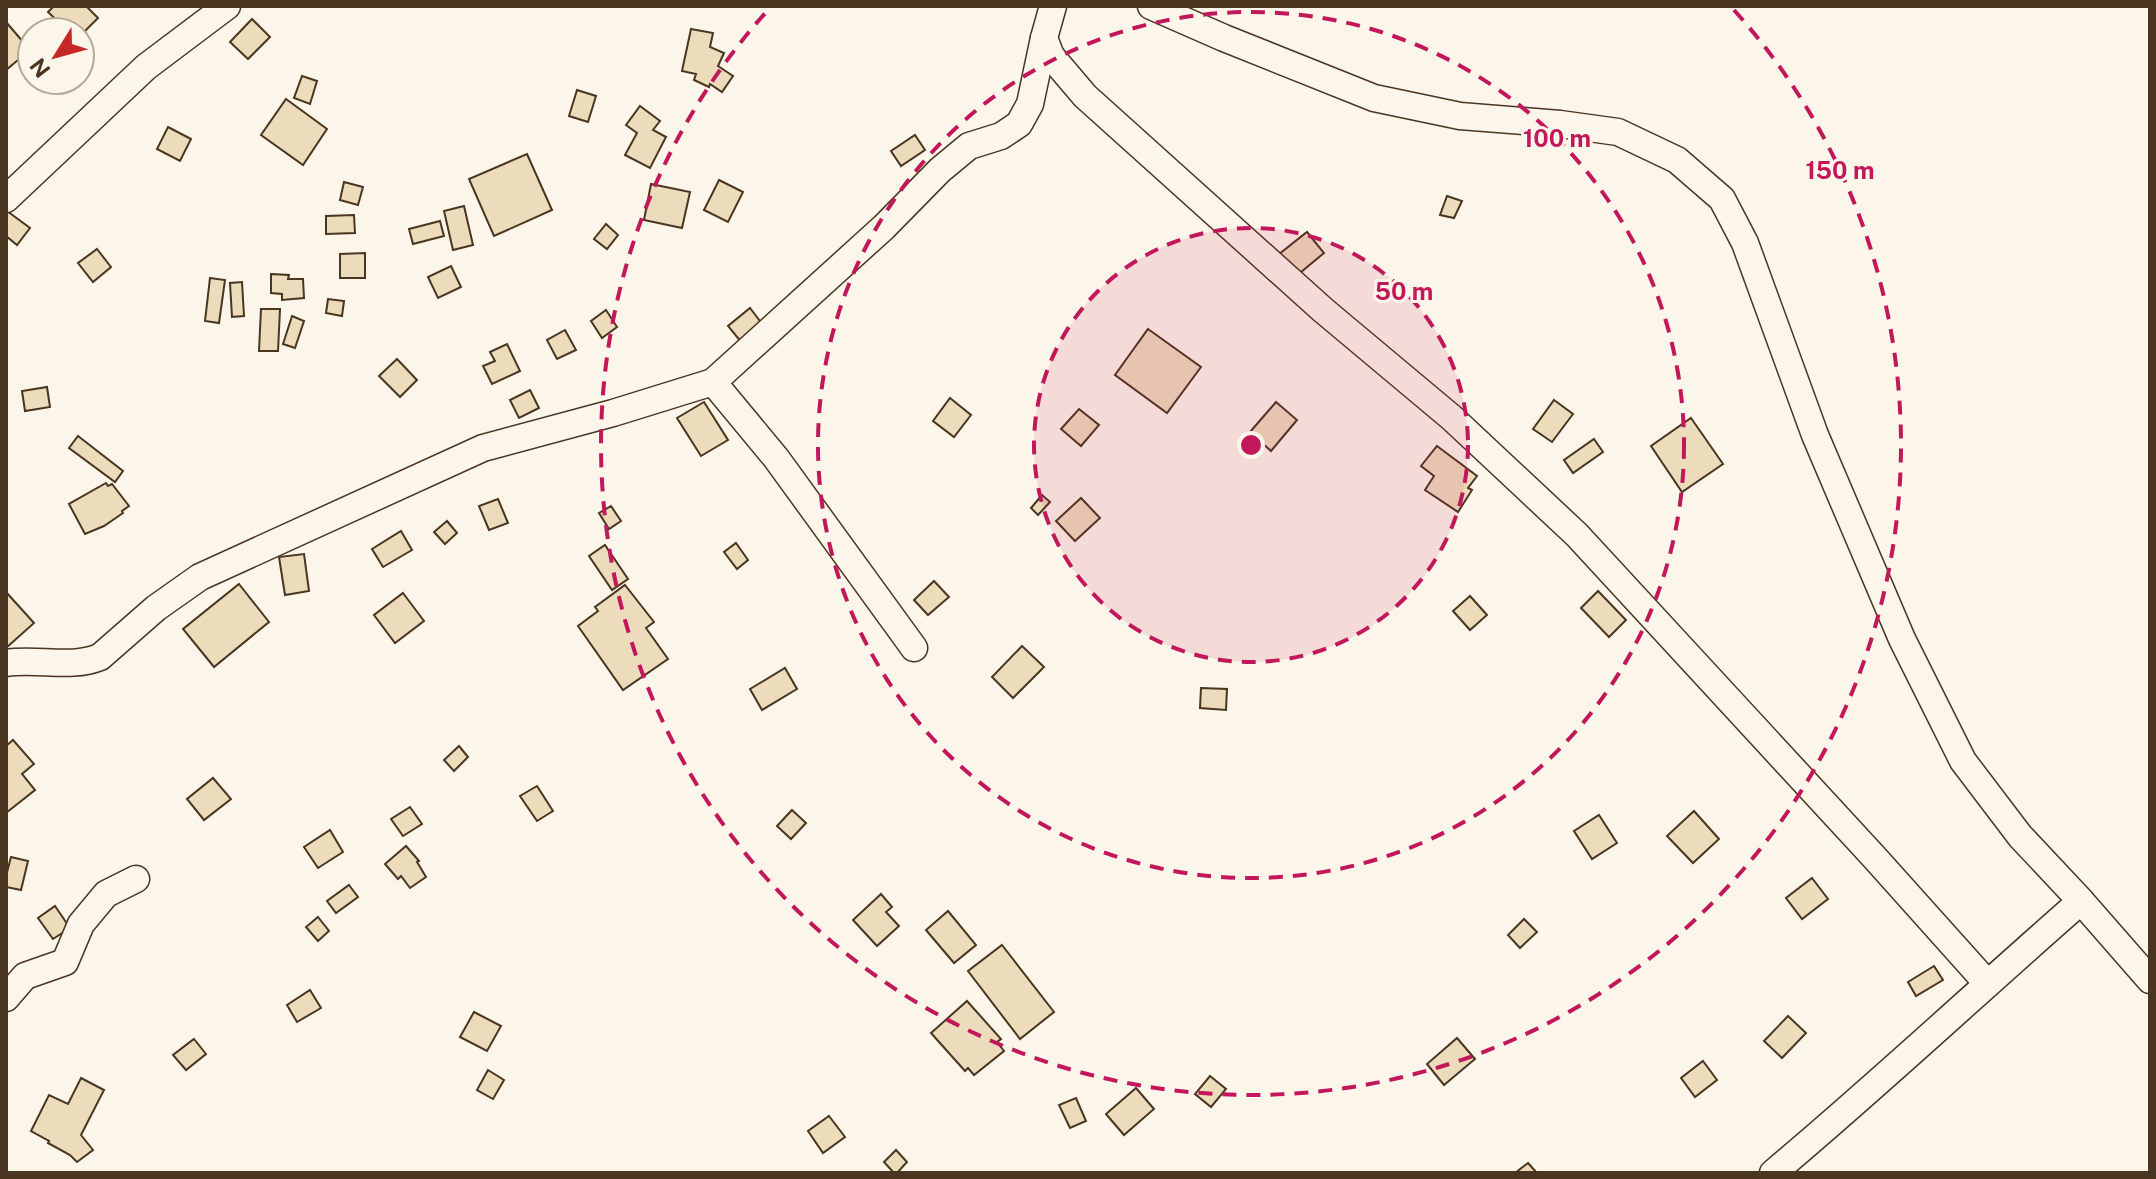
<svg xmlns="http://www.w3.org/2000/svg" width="2156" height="1179" viewBox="0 0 2156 1179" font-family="'Public Sans',sans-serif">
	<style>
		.building { fill: #ecdcbc; stroke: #4a3520; stroke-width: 2 }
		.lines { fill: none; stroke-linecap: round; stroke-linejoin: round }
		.minor-casing { stroke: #4a3520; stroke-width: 29 }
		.minor { stroke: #fbf6e9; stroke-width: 26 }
		.ring { fill: none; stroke: #c2185b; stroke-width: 4; stroke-dasharray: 14 10 }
		.centre { fill: #c2185b; stroke: #fbf6e9; stroke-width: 4 }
		.ring-label { font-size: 24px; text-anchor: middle; font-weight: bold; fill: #c2185b; stroke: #fbf6e9; stroke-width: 6; stroke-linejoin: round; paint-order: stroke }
	</style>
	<rect width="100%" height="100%" fill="#fbf6e9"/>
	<g class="building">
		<path d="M 54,6 L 86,6 L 98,18 L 80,36 L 80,32 L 69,32 L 48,12 Z"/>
		<path d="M 252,19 L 270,37 L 248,59 L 230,42 Z"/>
		<path d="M 6,22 L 30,50 L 6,70 Z"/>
		<path d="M 691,29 L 713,33 L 710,47 L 724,53 L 718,66 L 733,76 L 722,92 L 710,84 L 709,87 L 694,80 L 696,74 L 682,71 Z"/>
		<path d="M 302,76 L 317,81 L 310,104 L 294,98 Z"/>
		<path d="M 577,90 L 596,96 L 588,122 L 569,116 Z"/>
		<path d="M 286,99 L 327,129 L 303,165 L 261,135 Z"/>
		<path d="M 640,106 L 660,121 L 653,130 L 666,137 L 650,168 L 625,155 L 637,133 L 626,125 Z"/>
		<path d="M 168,127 L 191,139 L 180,161 L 157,149 Z"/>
		<path d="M 915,135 L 925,150 L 901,166 L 891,151 Z"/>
		<path d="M 527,154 L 552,210 L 494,236 L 469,179 Z"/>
		<path d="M 719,180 L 743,192 L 728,222 L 704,210 Z"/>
		<path d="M 344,182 L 363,187 L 358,205 L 340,200 Z"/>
		<path d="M 651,184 L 690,192 L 682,228 L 644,220 Z"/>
		<path d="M 1447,196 L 1462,201 L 1454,218 L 1440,215 Z"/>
		<path d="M 464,206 L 473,245 L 453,250 L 444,211 Z"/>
		<path d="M 7,211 L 30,228 L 17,245 L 6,236 Z"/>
		<path d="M 354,215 L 355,233 L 326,234 L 326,216 Z"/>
		<path d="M 440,221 L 444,236 L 413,244 L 409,229 Z"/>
		<path d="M 606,224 L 618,235 L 607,249 L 594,239 Z"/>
		<path d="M 1307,232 L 1324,253 L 1295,277 L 1278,255 Z"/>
		<path d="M 97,249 L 111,267 L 93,282 L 78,263 Z"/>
		<path d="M 365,253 L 365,278 L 340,278 L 340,254 Z"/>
		<path d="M 451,266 L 461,287 L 438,298 L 428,277 Z"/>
		<path d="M 271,274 L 289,275 L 288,279 L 303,279 L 304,298 L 282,300 L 282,294 L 271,293 Z"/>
		<path d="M 210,278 L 225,280 L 219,323 L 205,321 Z"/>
		<path d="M 242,282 L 244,316 L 232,317 L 230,283 Z"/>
		<path d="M 328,299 L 344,301 L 342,316 L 326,313 Z"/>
		<path d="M 750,308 L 763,325 L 742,343 L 728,326 Z"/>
		<path d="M 261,309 L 280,309 L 278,351 L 259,351 Z"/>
		<path d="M 606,310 L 617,327 L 602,338 L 591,321 Z"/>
		<path d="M 292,316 L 304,321 L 295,348 L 283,344 Z"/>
		<path d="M 1148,329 L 1201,367 L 1167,413 L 1115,375 Z"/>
		<path d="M 565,330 L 576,350 L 557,359 L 547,340 Z"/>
		<path d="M 507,344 L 520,371 L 492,384 L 483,366 L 495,361 L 490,352 Z"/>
		<path d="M 397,359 L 417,380 L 400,397 L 379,376 Z"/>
		<path d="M 47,387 L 50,407 L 25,411 L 22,391 Z"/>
		<path d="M 530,390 L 539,408 L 519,418 L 510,400 Z"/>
		<path d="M 950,398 L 971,415 L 954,437 L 933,421 Z"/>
		<path d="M 1554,400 L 1573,414 L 1552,442 L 1533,429 Z"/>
		<path d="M 704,402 L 728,440 L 701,456 L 677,418 Z"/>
		<path d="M 1276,402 L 1297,420 L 1271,451 L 1250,432 Z"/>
		<path d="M 1079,409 L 1099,425 L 1081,446 L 1061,429 Z"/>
		<path d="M 1691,418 L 1723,464 L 1682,492 L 1651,446 Z"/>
		<path d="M 78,436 L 123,471 L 115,482 L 69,448 Z"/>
		<path d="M 1594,439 L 1603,452 L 1573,473 L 1564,460 Z"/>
		<path d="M 1437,446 L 1477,476 L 1468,488 L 1472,490 L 1458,512 L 1425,490 L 1434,476 L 1421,466 Z"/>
		<path d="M 106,483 L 108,486 L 112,484 L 129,506 L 122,511 L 123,513 L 104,526 L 85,534 L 69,504 Z"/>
		<path d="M 1042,495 L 1050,502 L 1038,515 L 1031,508 Z"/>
		<path d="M 1081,498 L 1100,518 L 1075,541 L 1056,521 Z"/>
		<path d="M 498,499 L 508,523 L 489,530 L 479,506 Z"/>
		<path d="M 611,506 L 621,521 L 609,529 L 599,513 Z"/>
		<path d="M 447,521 L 457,533 L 445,544 L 434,532 Z"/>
		<path d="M 401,531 L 412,550 L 383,567 L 372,549 Z"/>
		<path d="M 736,543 L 748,560 L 737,569 L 724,552 Z"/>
		<path d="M 605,545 L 628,579 L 612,590 L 589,556 Z"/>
		<path d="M 304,554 L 309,591 L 285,595 L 279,557 Z"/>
		<path d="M 934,581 L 949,597 L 928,615 L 914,600 Z"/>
		<path d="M 239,584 L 269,622 L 214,667 L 183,629 Z"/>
		<path d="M 625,585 L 654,622 L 646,628 L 668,659 L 623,690 L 578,626 L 598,611 L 595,607 Z"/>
		<path d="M 1598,591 L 1626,620 L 1609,637 L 1581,608 Z"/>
		<path d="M 6,592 L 34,623 L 6,648 Z"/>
		<path d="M 403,593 L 424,621 L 395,643 L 374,615 Z"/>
		<path d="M 1470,596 L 1487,615 L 1470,630 L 1453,611 Z"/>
		<path d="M 1022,646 L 1044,667 L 1013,698 L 992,677 Z"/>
		<path d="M 785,668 L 797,689 L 762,710 L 750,689 Z"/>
		<path d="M 1201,688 L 1227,689 L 1226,710 L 1200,708 Z"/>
		<path d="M 13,740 L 34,764 L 22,774 L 35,790 L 6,813 L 6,746 Z"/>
		<path d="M 459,746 L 468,757 L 454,771 L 444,760 Z"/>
		<path d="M 213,778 L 231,799 L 204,820 L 187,799 Z"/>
		<path d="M 537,786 L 553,811 L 537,821 L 520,796 Z"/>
		<path d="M 410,807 L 422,824 L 403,836 L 391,819 Z"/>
		<path d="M 792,810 L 806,823 L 791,839 L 777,826 Z"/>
		<path d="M 1694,811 L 1719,839 L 1693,863 L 1667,836 Z"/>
		<path d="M 1599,815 L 1617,843 L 1592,859 L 1574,831 Z"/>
		<path d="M 330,830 L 343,852 L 318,868 L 304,847 Z"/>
		<path d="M 406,846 L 419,861 L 417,862 L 426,877 L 410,888 L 401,876 L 398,879 L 385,864 Z"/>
		<path d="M 11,857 L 28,861 L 21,890 L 6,887 L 6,876 Z"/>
		<path d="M 1812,878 L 1828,899 L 1802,919 L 1786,898 Z"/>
		<path d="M 349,885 L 358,897 L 336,913 L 327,901 Z"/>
		<path d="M 881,894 L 892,907 L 886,912 L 899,926 L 877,946 L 853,920 Z"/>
		<path d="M 55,906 L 70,928 L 53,939 L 38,918 Z"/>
		<path d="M 948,911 L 976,945 L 954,963 L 926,930 Z"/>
		<path d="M 318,917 L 329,931 L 318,941 L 306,927 Z"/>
		<path d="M 1524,919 L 1537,932 L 1520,948 L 1508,935 Z"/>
		<path d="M 1002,945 L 1054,1012 L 1020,1039 L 968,971 Z"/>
		<path d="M 1934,966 L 1943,980 L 1916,996 L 1908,982 Z"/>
		<path d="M 310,990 L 321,1008 L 297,1022 L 287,1005 Z"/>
		<path d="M 967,1001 L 1001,1039 L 997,1042 L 1004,1051 L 974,1075 L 968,1068 L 965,1071 L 931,1033 Z"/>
		<path d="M 474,1012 L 501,1026 L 487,1051 L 460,1037 Z"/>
		<path d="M 1788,1016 L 1806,1033 L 1782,1058 L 1764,1041 Z"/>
		<path d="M 1457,1038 L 1475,1059 L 1444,1085 L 1427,1064 Z"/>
		<path d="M 194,1039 L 206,1054 L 186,1070 L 173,1055 Z"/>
		<path d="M 1703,1061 L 1717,1080 L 1695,1097 L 1681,1078 Z"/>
		<path d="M 488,1070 L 504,1080 L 493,1099 L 477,1090 Z"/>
		<path d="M 1210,1076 L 1226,1089 L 1211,1107 L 1195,1094 Z"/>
		<path d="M 81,1078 L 104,1090 L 81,1135 L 93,1150 L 77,1162 L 70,1155 L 48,1143 L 49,1141 L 31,1131 L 49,1095 L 68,1104 Z"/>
		<path d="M 1136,1088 L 1154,1109 L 1124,1135 L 1106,1114 Z"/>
		<path d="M 1076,1098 L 1086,1121 L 1070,1128 L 1059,1105 Z"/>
		<path d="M 829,1116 L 845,1137 L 823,1153 L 808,1131 Z"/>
		<path d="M 896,1150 L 907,1162 L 897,1173 L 894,1173 L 884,1162 Z"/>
		<path d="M 1528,1163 L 1537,1173 L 1515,1173 Z"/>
	</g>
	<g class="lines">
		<defs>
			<g id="minor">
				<path d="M 1151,6 L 1224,38 L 1374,98 L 1460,116 L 1560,124 L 1618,132 L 1677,160 L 1722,199 L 1745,243 L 1815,435 L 1902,639 L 1963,761 L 2020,836 L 2081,901 L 2150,980"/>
				<path d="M 1044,38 L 1051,56 L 1085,96 L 1323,310 L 1452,418 L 1577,535 L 1875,858 L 1987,983"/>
				<path d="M 6,199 L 146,67 L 227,6"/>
				<path d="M 713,382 L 776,458 L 914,648"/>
				<path d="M 6,663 C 37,658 71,669 100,657 L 156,608 L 200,577 L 483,448 L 613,413 L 713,382 L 884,227 L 940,170 L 969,146 L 1001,136 L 1019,124 L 1030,104 L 1044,38 L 1053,6"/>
				<path d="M 6,998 L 25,976 L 65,962 L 81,924 L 106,894 L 136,879"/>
				<path d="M 1773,1173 C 1878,1085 1978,991 2081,901"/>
			</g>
		</defs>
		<use href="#minor" class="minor-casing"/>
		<use href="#minor" class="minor"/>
	</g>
	<circle cx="1251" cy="445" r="217" fill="#c2185b" fill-opacity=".12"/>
	<g class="ring">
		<circle cx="1251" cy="445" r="217"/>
		<circle cx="1251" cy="445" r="433"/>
		<path d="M1734 10A650 650 0 1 1 768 10"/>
	</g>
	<circle cx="1251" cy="445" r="12" class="centre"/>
	<g class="ring-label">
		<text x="1557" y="147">100 m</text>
		<text x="1840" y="179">150 m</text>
		<text x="1404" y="300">50 m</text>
	</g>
	<rect width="2156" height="1179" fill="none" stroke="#4a3520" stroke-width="16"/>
	<g transform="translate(56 56) rotate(233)"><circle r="38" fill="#fbf6e9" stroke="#b4a999" stroke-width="2"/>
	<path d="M0-6L14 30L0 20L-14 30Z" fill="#c62828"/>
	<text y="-12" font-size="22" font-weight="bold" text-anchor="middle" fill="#4a3520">N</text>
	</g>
</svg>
